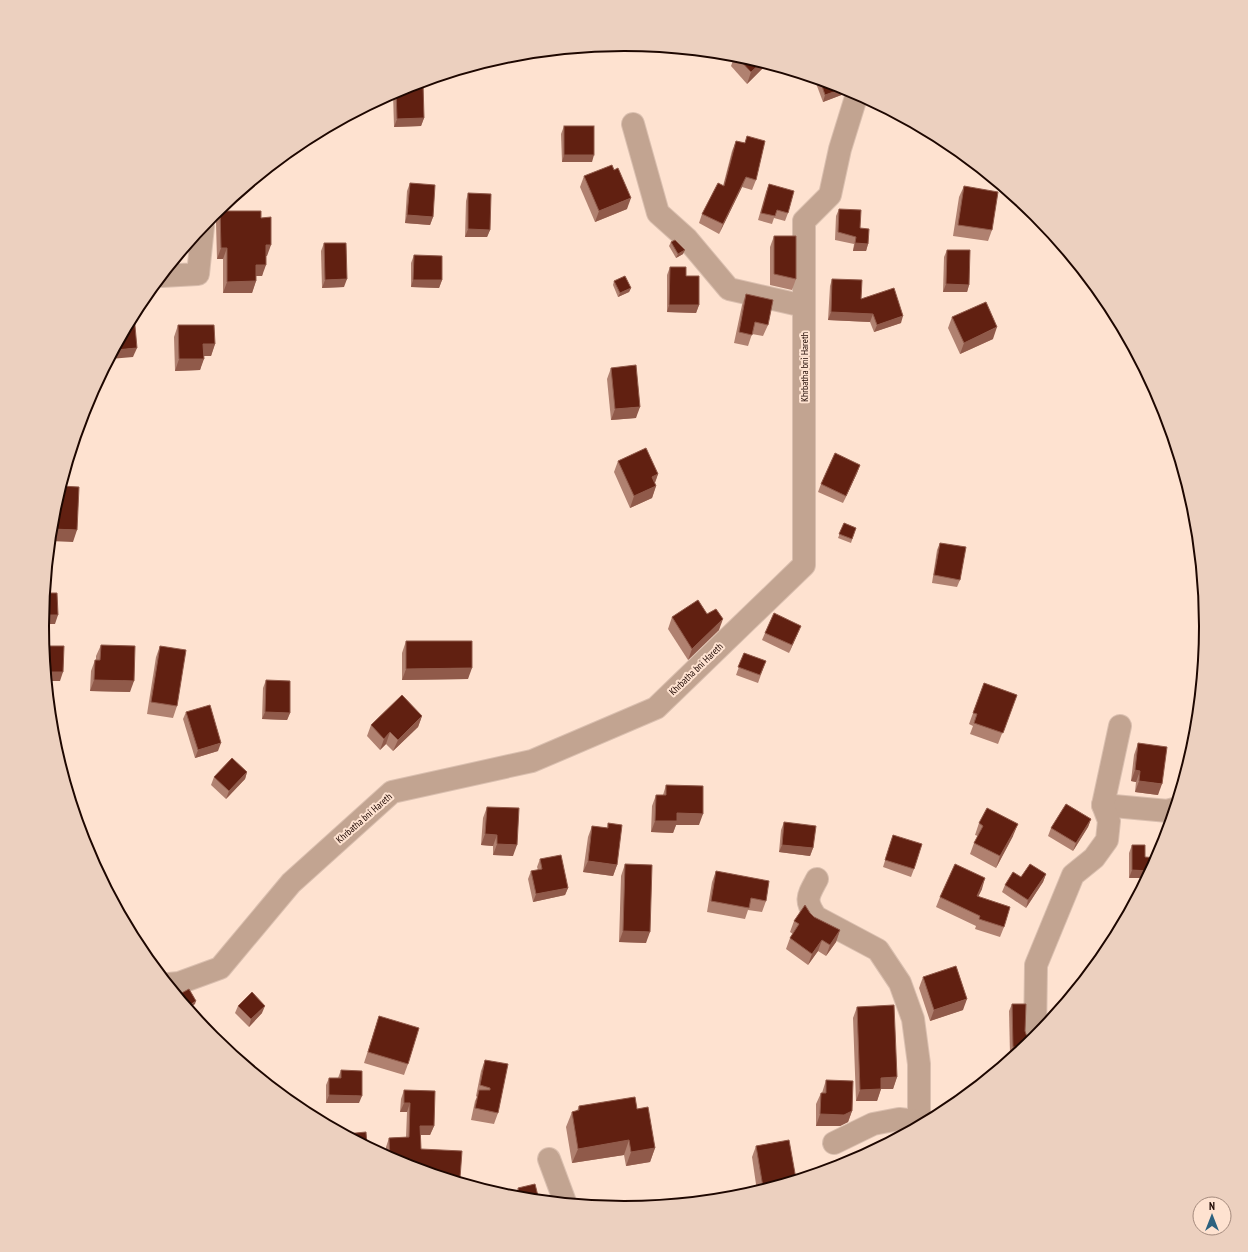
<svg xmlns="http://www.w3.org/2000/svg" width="1248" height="1252" viewBox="0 0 1248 1252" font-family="'PT Sans Narrow',sans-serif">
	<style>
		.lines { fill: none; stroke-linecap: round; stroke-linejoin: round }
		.minor-casing { stroke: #dabfaf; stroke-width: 24 }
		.minor { stroke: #c2a491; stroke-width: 22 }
		.wall { fill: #b08170 }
		.shaded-wall { fill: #905a4a }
		.building { fill: #612011; stroke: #905a4a }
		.labels { text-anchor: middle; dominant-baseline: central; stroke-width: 4; stroke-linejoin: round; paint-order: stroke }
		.street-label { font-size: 10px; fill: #1e0700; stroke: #fee2d0 }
		.rim { fill: none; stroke: #1e0700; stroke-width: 2 }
	</style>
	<rect width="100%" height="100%" fill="#fee2d0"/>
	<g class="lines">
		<defs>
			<g id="minor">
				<path d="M 633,124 L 658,213 L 687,239 L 729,289 L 804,306"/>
				<path d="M 162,276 L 198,274 L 203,226"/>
				<path d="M 1103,805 L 1168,811 L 1174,809"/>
				<path d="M 817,879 C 808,896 804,900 816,917 L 878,950 L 900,983 L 913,1019 L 919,1064 L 919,1121"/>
				<path d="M 169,984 L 179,983 L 220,968 L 291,883 L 392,792 L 532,761 L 656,708 L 804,565 L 804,221 L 830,195 L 840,149 L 857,94"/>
				<path d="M 1035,1038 L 1036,965 L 1073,875 L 1094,858 L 1107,840 L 1109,821 L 1103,805 L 1120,726"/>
				<path d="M 834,1143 L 873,1124 L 899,1119 L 925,1122"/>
				<path d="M 549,1159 L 565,1202"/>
			</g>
		</defs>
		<use href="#minor" class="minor-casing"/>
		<use href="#minor" class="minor"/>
	</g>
	<g class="wall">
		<path d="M 735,55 L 767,64 L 747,84 L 731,66 Z"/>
		<path d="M 814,78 L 846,88 L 844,94 L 823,102 Z"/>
		<path d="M 401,88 L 424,118 L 421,126 L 394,127 L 393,93 Z"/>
		<path d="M 564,126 L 592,162 L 562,162 L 561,134 Z"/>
		<path d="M 747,136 L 756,180 L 752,190 L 742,187 L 719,234 L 699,223 L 702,214 L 723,186 L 732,151 L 736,141 L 745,143 Z"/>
		<path d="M 584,176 L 627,209 L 595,222 L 580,187 Z"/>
		<path d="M 410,183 L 433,217 L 430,225 L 405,223 L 407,191 Z"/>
		<path d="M 769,184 L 788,213 L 785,221 L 774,218 L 772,224 L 758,220 L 766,192 Z"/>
		<path d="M 964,186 L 992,230 L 988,241 L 953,236 L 959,197 Z"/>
		<path d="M 468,193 L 490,230 L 487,237 L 465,237 L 466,201 Z"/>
		<path d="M 839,209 L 860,228 L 868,244 L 866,251 L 853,251 L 854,244 L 835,240 L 836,216 Z"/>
		<path d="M 220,211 L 261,218 L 267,256 L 266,256 L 262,276 L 256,276 L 256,281 L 252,293 L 223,293 L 223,259 L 217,259 L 216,222 Z"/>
		<path d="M 774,236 L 796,279 L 792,290 L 770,285 L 770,247 Z"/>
		<path d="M 671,242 L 683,254 L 676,258 L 669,246 Z"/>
		<path d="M 324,243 L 344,287 L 322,288 L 321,251 Z"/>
		<path d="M 947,250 L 969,285 L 967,292 L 943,292 L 944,257 Z"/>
		<path d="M 414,255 L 442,280 L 439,288 L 411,287 L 411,263 Z"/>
		<path d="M 670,267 L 686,276 L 699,305 L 696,313 L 667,312 L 667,275 Z"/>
		<path d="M 832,279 L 861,299 L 901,323 L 874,332 L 870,322 L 828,320 L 830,286 Z"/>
		<path d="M 614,281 L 631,288 L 629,292 L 618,297 L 613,285 Z"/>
		<path d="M 746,294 L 768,325 L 763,336 L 752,334 L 748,346 L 734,343 L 742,305 Z"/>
		<path d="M 952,317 L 993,339 L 960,354 L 948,328 Z"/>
		<path d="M 178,325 L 215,344 L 211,356 L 204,356 L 200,370 L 175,371 L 174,337 Z"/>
		<path d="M 611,368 L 636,418 L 611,420 L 607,379 Z"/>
		<path d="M 618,461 L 658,474 L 655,483 L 656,486 L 652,498 L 630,508 L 614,472 Z"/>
		<path d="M 860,465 L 857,473 L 843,503 L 818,492 L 821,484 Z"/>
		<path d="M 844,523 L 856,528 L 851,543 L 838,538 Z"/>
		<path d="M 940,543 L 960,580 L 957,587 L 932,583 L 937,550 Z"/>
		<path d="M 707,614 L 719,630 L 688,660 L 668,629 L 672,617 Z"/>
		<path d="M 765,633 L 798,633 L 789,653 L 762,640 Z"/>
		<path d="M 406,641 L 468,679 L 402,680 L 402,653 Z"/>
		<path d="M 101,645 L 130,692 L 90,691 L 91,671 L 95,660 L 96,660 L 96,656 Z"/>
		<path d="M 160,646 L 177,706 L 173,718 L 147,714 L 156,657 Z"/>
		<path d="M 744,653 L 766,661 L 758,683 L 736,675 Z"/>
		<path d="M 266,680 L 290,713 L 287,720 L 262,719 L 263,688 Z"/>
		<path d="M 984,683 L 1017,695 L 998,744 L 970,734 L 973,726 L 969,724 Z"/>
		<path d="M 186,712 L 218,751 L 195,758 L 183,719 Z"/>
		<path d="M 422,716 L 418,727 L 393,751 L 386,744 L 380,750 L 367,736 L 371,725 Z"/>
		<path d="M 1138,743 L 1158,795 L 1135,792 L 1136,782 L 1131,781 L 1134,755 Z"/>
		<path d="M 247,772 L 245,779 L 226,799 L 211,785 L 214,777 Z"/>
		<path d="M 666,785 L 699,825 L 676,825 L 673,833 L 651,832 L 652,806 L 656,795 L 663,795 Z"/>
		<path d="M 487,807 L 513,856 L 493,855 L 493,846 L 481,845 L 483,818 Z"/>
		<path d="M 1091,819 L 1088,827 L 1073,851 L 1048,836 L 1051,828 Z"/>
		<path d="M 784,822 L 813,848 L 810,856 L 779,852 L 781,830 Z"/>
		<path d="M 608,823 L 617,865 L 613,876 L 583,872 L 588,837 L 592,826 L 607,828 Z"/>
		<path d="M 979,823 L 1013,836 L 996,868 L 970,854 L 974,843 L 978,836 L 975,835 Z"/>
		<path d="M 893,835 L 914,869 L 911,877 L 883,867 Z"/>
		<path d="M 1132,845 L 1145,857 L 1129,878 L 1129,853 Z"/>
		<path d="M 540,859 L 568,888 L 565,895 L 533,902 L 528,879 L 531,871 L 538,870 L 537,867 Z"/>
		<path d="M 625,864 L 646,943 L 619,942 L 621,876 Z"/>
		<path d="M 716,871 L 766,901 L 762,912 L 748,910 L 745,919 L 707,912 L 712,882 Z"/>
		<path d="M 1046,874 L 1043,882 L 1026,908 L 1002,892 L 1005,885 L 1021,877 Z"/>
		<path d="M 982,889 L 978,897 L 1004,927 L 1000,937 L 975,929 L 976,926 L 936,907 L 940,897 Z"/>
		<path d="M 810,913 L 814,917 L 840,930 L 836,942 L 826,956 L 818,951 L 808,965 L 786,949 L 790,938 L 793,934 L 790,932 L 794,921 Z"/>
		<path d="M 923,977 L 963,1010 L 930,1021 L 919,988 Z"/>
		<path d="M 1012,1004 L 1015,1054 L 1010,1054 L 1009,1011 Z"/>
		<path d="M 238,1006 L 262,1013 L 249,1027 L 235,1013 Z"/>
		<path d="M 857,1007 L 897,1077 L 893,1089 L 881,1089 L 877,1101 L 856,1101 L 853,1018 Z"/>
		<path d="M 379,1016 L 408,1064 L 404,1075 L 364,1063 Z"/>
		<path d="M 485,1060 L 498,1113 L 494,1124 L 471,1120 L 475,1101 L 477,1097 L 476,1096 L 481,1071 Z"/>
		<path d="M 341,1070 L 359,1103 L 326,1103 L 326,1085 L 329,1078 L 338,1078 Z"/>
		<path d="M 826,1080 L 852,1111 L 848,1122 L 840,1126 L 816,1126 L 816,1104 L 821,1093 L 822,1093 Z"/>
		<path d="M 404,1090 L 434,1126 L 430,1135 L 421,1135 L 421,1149 L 459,1181 L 401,1164 L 386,1156 L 386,1147 L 389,1138 L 406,1137 L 407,1112 L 400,1112 L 401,1099 Z"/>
		<path d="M 579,1106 L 637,1109 L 655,1148 L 650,1162 L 626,1166 L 624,1155 L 572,1163 L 566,1127 L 572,1112 L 577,1111 Z"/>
		<path d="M 756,1146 L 796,1179 L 757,1191 L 752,1157 Z"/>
		<path d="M 518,1188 L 539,1200 L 515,1197 L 515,1196 Z"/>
	</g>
	<g class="shaded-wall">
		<path d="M 624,44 L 647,46 L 618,46 L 618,45 Z"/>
		<path d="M 762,62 L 767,64 L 747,84 L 751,72 Z"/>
		<path d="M 845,88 L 846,88 L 844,94 L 823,102 L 825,95 Z"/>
		<path d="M 424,118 L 421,126 L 394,127 L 397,119 Z"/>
		<path d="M 564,155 L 594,155 L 592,162 L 562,162 Z"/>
		<path d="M 746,177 L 742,187 L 719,234 L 723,224 Z"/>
		<path d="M 631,198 L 627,209 L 595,222 L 599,211 Z"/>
		<path d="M 407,215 L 433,217 L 430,225 L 405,223 Z"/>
		<path d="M 468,229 L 490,230 L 487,237 L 465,237 Z"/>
		<path d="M 855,243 L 868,244 L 866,251 L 853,251 Z"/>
		<path d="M 266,245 L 271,245 L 267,256 L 262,256 Z"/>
		<path d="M 221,248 L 227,248 L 223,259 L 217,259 Z"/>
		<path d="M 685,250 L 683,254 L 676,258 L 678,254 Z"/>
		<path d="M 256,265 L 266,265 L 262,276 L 252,276 Z"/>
		<path d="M 347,279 L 344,287 L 322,288 L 325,280 Z"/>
		<path d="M 413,280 L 442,280 L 439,288 L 411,287 Z"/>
		<path d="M 256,281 L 252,293 L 223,293 L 227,282 Z"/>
		<path d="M 946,284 L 969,285 L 967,292 L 943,292 Z"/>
		<path d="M 631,288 L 629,292 L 618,297 L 620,293 Z"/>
		<path d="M 669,305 L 699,305 L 696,313 L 667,312 Z"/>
		<path d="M 831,312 L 873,314 L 870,322 L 828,320 Z"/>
		<path d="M 903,316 L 901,323 L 874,332 L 877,325 Z"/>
		<path d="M 997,327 L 993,339 L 960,354 L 964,343 Z"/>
		<path d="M 203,344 L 215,344 L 211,356 L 199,356 Z"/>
		<path d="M 137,348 L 133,357 L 110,359 L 115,350 Z"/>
		<path d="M 179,359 L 204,359 L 200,370 L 175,371 Z"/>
		<path d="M 640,407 L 636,418 L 611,420 L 615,409 Z"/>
		<path d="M 860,465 L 857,473 L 843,503 L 846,496 Z"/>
		<path d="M 658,474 L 654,485 L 652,477 Z"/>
		<path d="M 656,486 L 652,498 L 630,508 L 634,496 Z"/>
		<path d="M 52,529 L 77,530 L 73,542 L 50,541 Z"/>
		<path d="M 43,615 L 58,615 L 55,624 L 42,624 Z"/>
		<path d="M 723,619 L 719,630 L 688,660 L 692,649 Z"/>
		<path d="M 801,626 L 798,633 L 789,653 L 792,645 Z"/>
		<path d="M 472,668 L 468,679 L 402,680 L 406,669 Z"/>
		<path d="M 47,672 L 63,672 L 60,681 L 47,681 Z"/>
		<path d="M 94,680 L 134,681 L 130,692 L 90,691 Z"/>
		<path d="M 265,712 L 290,713 L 287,720 L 262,719 Z"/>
		<path d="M 422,716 L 418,727 L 393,751 L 398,740 Z"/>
		<path d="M 390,732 L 386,744 L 380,750 L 384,739 Z"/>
		<path d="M 221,743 L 218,751 L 195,758 L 198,750 Z"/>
		<path d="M 1135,770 L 1140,771 L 1136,782 L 1131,781 Z"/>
		<path d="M 247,772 L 245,779 L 226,799 L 229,791 Z"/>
		<path d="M 1139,781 L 1162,784 L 1158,795 L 1135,792 Z"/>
		<path d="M 677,813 L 703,814 L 699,825 L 676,825 L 673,833 L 651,832 L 655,821 Z"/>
		<path d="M 1091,819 L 1088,827 L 1073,851 L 1076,843 Z"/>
		<path d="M 1018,824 L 1013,836 L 996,868 L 1000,856 Z"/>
		<path d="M 485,834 L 497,835 L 493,846 L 481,845 Z"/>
		<path d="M 497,844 L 517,845 L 513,856 L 493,855 Z"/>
		<path d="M 782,845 L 813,848 L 810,856 L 779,852 Z"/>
		<path d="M 588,861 L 617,865 L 613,876 L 583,872 Z"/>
		<path d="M 1132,870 L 1150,871 L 1146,878 L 1129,878 Z"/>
		<path d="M 1046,874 L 1043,882 L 1026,908 L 1028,900 Z"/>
		<path d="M 985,878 L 982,889 L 973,907 L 977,896 Z"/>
		<path d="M 568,888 L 565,895 L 533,902 L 536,894 Z"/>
		<path d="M 840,930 L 836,942 L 826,956 L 830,945 Z"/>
		<path d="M 623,931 L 650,932 L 646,943 L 619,942 Z"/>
		<path d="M 822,940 L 818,951 L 808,965 L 812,954 Z"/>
		<path d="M 967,999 L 963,1010 L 930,1021 L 934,1010 Z"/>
		<path d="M 196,1001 L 195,1004 L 189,1009 L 187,1007 Z"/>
		<path d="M 265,1006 L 262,1013 L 249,1027 L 251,1019 Z"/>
		<path d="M 1013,1047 L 1025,1047 L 1015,1054 L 1010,1054 Z"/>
		<path d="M 897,1077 L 893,1089 L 877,1089 L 881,1078 Z"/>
		<path d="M 881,1089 L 877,1101 L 856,1101 L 860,1090 Z"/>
		<path d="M 329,1095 L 362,1096 L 359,1103 L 326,1103 Z"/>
		<path d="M 404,1103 L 410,1103 L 407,1112 L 400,1112 Z"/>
		<path d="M 852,1111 L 848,1122 L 840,1126 L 816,1126 L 820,1114 Z"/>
		<path d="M 420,1126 L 434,1126 L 430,1135 L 417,1135 Z"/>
		<path d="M 629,1140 L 624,1155 L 572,1163 L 578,1149 Z"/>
		<path d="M 655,1148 L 650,1162 L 626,1166 L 631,1152 Z"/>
		<path d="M 448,1178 L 460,1178 L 459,1181 Z"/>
		<path d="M 777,1185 L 762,1189 L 763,1187 Z"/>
	</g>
	<g class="building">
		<path d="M 735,55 L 738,55 L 762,62 L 751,72 Z"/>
		<path d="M 820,80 L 845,88 L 825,95 Z"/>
		<path d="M 419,83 L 423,83 L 424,118 L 397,119 L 396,91 L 401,88 Z"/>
		<rect x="564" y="126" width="30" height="29"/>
		<path d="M 747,136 L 765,141 L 756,180 L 746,177 L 723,224 L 702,214 L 718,183 L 724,186 L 736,141 L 745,143 Z"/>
		<path d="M 612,165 L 614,170 L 618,168 L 631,198 L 599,211 L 584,176 Z"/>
		<path d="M 410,183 L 435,185 L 433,217 L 407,215 Z"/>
		<path d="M 769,184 L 794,191 L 788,213 L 777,210 L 775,216 L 761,213 Z"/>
		<path d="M 964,186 L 998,192 L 992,230 L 958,225 Z"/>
		<path d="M 468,193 L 491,194 L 490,230 L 468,229 Z"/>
		<path d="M 839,209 L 861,210 L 860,228 L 869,229 L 868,244 L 855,243 L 856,237 L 838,232 Z"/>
		<path d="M 220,211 L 261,211 L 261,218 L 271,217 L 271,245 L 266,245 L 266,265 L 256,265 L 256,281 L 227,282 L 227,248 L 221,248 Z"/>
		<path d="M 774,236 L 796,236 L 796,279 L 774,274 Z"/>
		<path d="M 675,240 L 685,250 L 678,254 L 671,242 Z"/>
		<path d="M 324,243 L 346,243 L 347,279 L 325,280 Z"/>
		<path d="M 947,250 L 970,250 L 969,285 L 946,284 Z"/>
		<path d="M 414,255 L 442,256 L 442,280 L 413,280 Z"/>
		<path d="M 670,267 L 686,267 L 686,276 L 699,276 L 699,305 L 669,305 Z"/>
		<path d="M 625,276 L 631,288 L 620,293 L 614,281 Z"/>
		<path d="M 832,279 L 862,280 L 861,299 L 894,288 L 903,316 L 877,325 L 873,314 L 831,312 Z"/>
		<path d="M 746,294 L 773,300 L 768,325 L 755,322 L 752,335 L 739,332 Z"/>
		<path d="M 986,302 L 997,327 L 964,343 L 952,317 Z"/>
		<path d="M 134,315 L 137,348 L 115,350 Z"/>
		<path d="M 178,325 L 214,325 L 215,344 L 203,344 L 204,359 L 179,359 Z"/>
		<path d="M 636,365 L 640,407 L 615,409 L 611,368 Z"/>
		<path d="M 646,448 L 658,474 L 652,477 L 656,486 L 634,496 L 618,461 Z"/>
		<path d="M 835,453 L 860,465 L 846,496 L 821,484 Z"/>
		<path d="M 61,486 L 79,487 L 77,530 L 52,529 L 53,512 Z"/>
		<path d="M 844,523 L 856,528 L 852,539 L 839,534 Z"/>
		<path d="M 940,543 L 966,547 L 960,580 L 934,575 Z"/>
		<path d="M 45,593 L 57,593 L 58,615 L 43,615 Z"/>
		<path d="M 698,600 L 707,614 L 716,609 L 723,619 L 692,649 L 672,617 Z"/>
		<path d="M 774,613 L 801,626 L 792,645 L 765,633 Z"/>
		<path d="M 406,641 L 472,641 L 472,668 L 406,669 Z"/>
		<path d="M 101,645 L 135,646 L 134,681 L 94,680 L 95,660 L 100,660 Z"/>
		<path d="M 44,646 L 64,646 L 63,672 L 47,672 Z"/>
		<path d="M 160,646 L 186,650 L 177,706 L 151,702 Z"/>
		<path d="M 744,653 L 766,661 L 760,675 L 738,667 Z"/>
		<path d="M 266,680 L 290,681 L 290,713 L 265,712 Z"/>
		<path d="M 984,683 L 1017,695 L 1003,733 L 974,723 L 977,714 L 973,713 Z"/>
		<path d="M 402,695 L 422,716 L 398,740 L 390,732 L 384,739 L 371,725 Z"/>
		<path d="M 210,705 L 221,743 L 198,750 L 186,712 Z"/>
		<path d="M 1138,743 L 1167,747 L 1162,784 L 1139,781 L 1140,771 L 1135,770 Z"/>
		<path d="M 232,758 L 247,772 L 229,791 L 214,777 Z"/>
		<path d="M 666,785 L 703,786 L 703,814 L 677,813 L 677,821 L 655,821 L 656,795 L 666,795 Z"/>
		<path d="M 1066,804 L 1091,819 L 1076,843 L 1051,828 Z"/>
		<path d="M 487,807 L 519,808 L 517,845 L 497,844 L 497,835 L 485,834 Z"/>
		<path d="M 987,808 L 1018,824 L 1000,856 L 974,843 L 983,826 L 979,823 Z"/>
		<path d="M 784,822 L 816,826 L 813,848 L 782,845 Z"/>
		<path d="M 79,823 L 84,823 L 85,846 Z"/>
		<path d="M 608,823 L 622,825 L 617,865 L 588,861 L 592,826 L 608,828 Z"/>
		<path d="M 893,835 L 922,844 L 914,869 L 885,860 Z"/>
		<path d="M 1132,845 L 1145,845 L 1145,857 L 1157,858 L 1150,871 L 1132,870 Z"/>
		<path d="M 561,855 L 568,888 L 536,894 L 531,871 L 542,869 L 540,859 Z"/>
		<path d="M 625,864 L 652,865 L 650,932 L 623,931 Z"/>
		<path d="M 955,864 L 985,878 L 977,896 L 1010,907 L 1004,927 L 979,919 L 980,916 L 940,897 Z"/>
		<path d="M 1030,864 L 1046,874 L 1028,900 L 1005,885 L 1013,872 L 1021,877 Z"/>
		<path d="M 716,871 L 769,881 L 766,901 L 751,898 L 749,908 L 711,901 Z"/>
		<path d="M 805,905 L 810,913 L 814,917 L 840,930 L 830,945 L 822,940 L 812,954 L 790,938 L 799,924 L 794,921 Z"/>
		<path d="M 956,966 L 967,999 L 934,1010 L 923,977 Z"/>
		<path d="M 189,989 L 196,1001 L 187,1007 L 178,995 Z"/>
		<path d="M 252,992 L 265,1006 L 251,1019 L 238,1006 Z"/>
		<path d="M 1012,1004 L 1026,1004 L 1025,1031 L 1027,1037 L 1031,1041 L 1025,1047 L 1013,1047 Z"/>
		<path d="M 894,1005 L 897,1077 L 881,1078 L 881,1089 L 860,1090 L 857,1007 Z"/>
		<path d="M 379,1016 L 419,1028 L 408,1064 L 368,1052 Z"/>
		<path d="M 485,1060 L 508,1064 L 498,1113 L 475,1108 L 479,1090 L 490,1090 L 490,1088 L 480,1085 Z"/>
		<path d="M 341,1070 L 362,1071 L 362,1096 L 329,1095 L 329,1078 L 341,1078 Z"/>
		<path d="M 826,1080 L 853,1081 L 852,1111 L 844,1115 L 820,1114 L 821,1093 L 826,1093 Z"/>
		<path d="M 404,1090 L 435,1091 L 434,1126 L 420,1126 L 421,1149 L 462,1151 L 460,1178 L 448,1178 L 431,1173 L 432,1171 L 426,1171 L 401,1164 L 390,1158 L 389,1138 L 409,1137 L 410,1103 L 404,1103 Z"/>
		<path d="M 635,1097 L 637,1109 L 648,1107 L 655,1148 L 631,1152 L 629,1140 L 578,1149 L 572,1112 L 579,1110 L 579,1106 Z"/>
		<path d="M 366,1132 L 367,1145 L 346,1134 Z"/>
		<path d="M 789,1140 L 796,1179 L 777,1185 L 763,1187 L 756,1146 Z"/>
		<path d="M 535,1184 L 539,1200 L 520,1198 L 518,1188 Z"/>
	</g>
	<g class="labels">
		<g class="street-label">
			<text transform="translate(804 367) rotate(-90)">Khrbatha bni Hareth</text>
			<text transform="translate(696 669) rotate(-44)">Khrbatha bni Hareth</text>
			<text transform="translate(364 818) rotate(-41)">Khrbatha bni Hareth</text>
		</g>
	</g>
	<path d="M0 0H1248V1252H0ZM49 626a575 575 0 1 1 1150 0a575 575 0 1 1-1150 0Z" fill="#ecd0bf" fill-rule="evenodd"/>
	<path class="rim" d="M49 626a575 575 0 1 1 1150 0a575 575 0 1 1-1150 0Z"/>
	<g transform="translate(1212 1216)"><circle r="19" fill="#fee2d0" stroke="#a48a7d"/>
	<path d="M0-3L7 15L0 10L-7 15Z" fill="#2d617e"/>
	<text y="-6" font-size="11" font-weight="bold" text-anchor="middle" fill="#1e0700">N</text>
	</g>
</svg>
